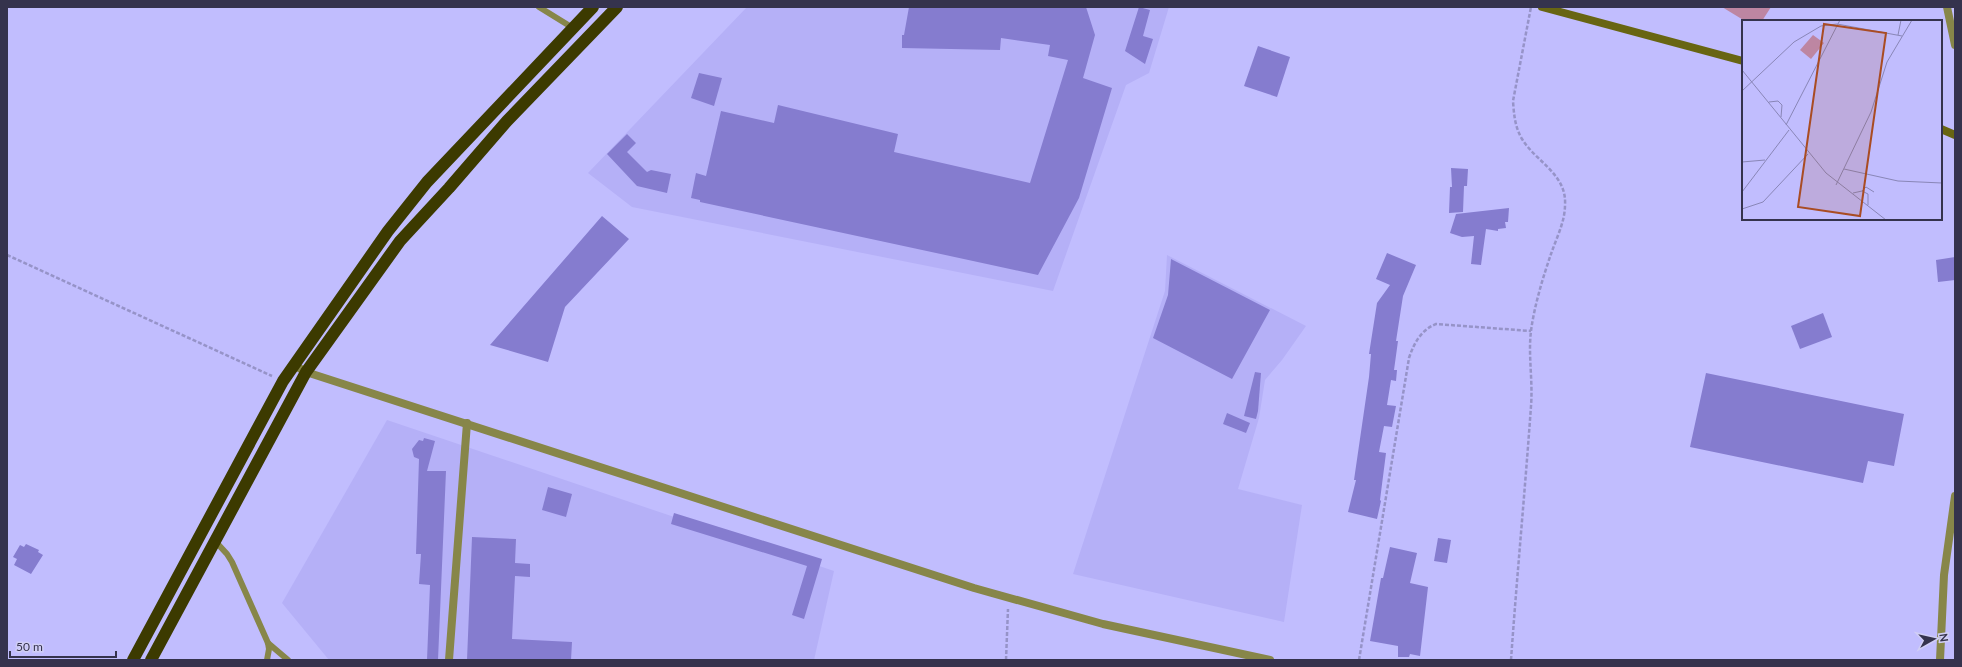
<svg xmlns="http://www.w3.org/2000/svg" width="1962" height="667" viewBox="0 0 1962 667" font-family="Lato,sans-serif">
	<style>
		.built { fill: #b5b0f7 }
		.green { fill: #bd86a2 }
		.building { fill: #857ccf }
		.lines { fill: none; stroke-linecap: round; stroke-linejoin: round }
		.path { stroke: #9693c8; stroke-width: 2.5; stroke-dasharray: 4 2; stroke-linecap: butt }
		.lane { stroke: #878649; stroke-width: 6 }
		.street { stroke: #878649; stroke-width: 8 }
		.secondary { stroke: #686512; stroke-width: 8 }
		.highway { stroke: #3c3a00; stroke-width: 12 }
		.inset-road { fill: none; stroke: #8986b7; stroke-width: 1 }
		.view { fill: #a94c23; fill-opacity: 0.15; stroke: #a94c23; stroke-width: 2 }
		.inset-edge { fill: none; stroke: #35334d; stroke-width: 2 }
	</style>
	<rect width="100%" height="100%" fill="#c1bdfe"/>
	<g class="built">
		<path d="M 747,7 L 1169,7 L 1149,73 L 1126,85 L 1053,291 L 632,207 L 588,173 Z"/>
		<path d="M 1167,255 L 1306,326 L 1282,360 L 1265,380 L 1259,418 L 1238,489 L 1302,505 L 1284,622 L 1073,574 L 1165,291 Z"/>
		<path d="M 387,420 L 834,571 L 814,660 L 329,660 L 282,603 Z"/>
	</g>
	<path class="green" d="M 1722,7 L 1771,7 L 1762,21 L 1745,21 Z"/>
	<g class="building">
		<path d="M 909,7 L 1086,7 L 1095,35 L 1083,78 L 1112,88 L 1079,198 L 1038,275 L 700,202 L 700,200 L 691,198 L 696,173 L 706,176 L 721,111 L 774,123 L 778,105 L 898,134 L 894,152 L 1030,183 L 1068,60 L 1048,56 L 1050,45 L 1001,38 L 1000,50 L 902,48 L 902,35 L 904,35 Z"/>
		<path d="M 1139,7 L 1150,10 L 1143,36 L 1153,39 L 1145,64 L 1125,51 Z"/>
		<path d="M 1258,46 L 1290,57 L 1277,97 L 1244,86 Z"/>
		<path d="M 699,73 L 722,78 L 714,106 L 691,98 Z"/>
		<path d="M 627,134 L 636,143 L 627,152 L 647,172 L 651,170 L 671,174 L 667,193 L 637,186 L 607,154 Z"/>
		<path d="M 1451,168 L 1468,169 L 1467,186 L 1464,186 L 1463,212 L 1449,213 L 1450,187 L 1452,187 Z"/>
		<path d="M 1509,208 L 1508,222 L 1505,222 L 1506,228 L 1498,229 L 1498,231 L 1486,229 L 1481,265 L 1471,264 L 1474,236 L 1462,237 L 1450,233 L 1456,214 Z"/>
		<path d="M 602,216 L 629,239 L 565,307 L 548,362 L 490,345 Z"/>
		<path d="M 1387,253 L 1416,265 L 1403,296 L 1396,341 L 1398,341 L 1394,370 L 1397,370 L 1396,381 L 1391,380 L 1387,405 L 1396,406 L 1392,427 L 1384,426 L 1379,452 L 1386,453 L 1380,500 L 1381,501 L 1377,519 L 1348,512 L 1356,480 L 1354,480 L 1369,377 L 1371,354 L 1369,354 L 1377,303 L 1390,285 L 1376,279 Z"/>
		<path d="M 1955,257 L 1955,280 L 1938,282 L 1936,260 Z"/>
		<path d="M 1171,259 L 1270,310 L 1232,379 L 1153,338 L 1168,295 Z"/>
		<path d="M 1823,313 L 1832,337 L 1800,349 L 1791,326 Z"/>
		<path d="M 1255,372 L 1261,373 L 1258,411 L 1256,419 L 1244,416 Z"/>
		<path d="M 1706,373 L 1904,414 L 1894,466 L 1868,461 L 1863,483 L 1690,447 Z"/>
		<path d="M 1227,413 L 1250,423 L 1246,433 L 1223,424 Z"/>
		<path d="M 424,438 L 435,441 L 427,471 L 446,471 L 438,660 L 427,660 L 430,585 L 419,584 L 421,554 L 416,554 L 419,459 L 414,457 L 412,449 L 419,440 L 423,441 Z"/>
		<path d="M 548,487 L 572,494 L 566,517 L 542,510 Z"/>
		<path d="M 674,513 L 822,559 L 804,619 L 792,615 L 807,566 L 671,524 Z"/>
		<path d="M 472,537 L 516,539 L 515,563 L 530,564 L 530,577 L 515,576 L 512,639 L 572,642 L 571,660 L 467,660 Z"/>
		<path d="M 1438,538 L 1451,540 L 1447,563 L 1434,561 Z"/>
		<path d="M 26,544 L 39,550 L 38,552 L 43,555 L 31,574 L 14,565 L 17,559 L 13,557 L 20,545 L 24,547 Z"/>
		<path d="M 1390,547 L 1417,553 L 1410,583 L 1428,587 L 1420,656 L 1410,654 L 1409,657 L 1398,657 L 1398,646 L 1370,641 L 1381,578 L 1383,578 Z"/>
	</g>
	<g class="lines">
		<g class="path">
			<path d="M 7,255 L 272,376"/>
			<path d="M 1006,660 L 1008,609"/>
			<path d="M 1359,660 L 1409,358 C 1414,343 1421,330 1436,324 L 1531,331"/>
			<path d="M 1511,660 C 1517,575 1525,491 1531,406 C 1533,381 1528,355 1531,331 C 1534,307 1543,277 1551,254 C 1556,239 1565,222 1565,205 C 1567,174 1536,162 1522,139 C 1515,127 1514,115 1513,101 L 1531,7"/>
		</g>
		<g class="lane">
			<path d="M 539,7 L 573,28"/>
			<path d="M 215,541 L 227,554 L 232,562 L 268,643 L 269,649 L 267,660"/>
			<path d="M 268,643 L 288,660"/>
		</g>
		<g class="street">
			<path d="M 1947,7 L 1955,45"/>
			<path d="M 294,365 L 306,372 L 974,588 L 1103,624 L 1270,660"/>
			<path d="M 449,660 L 467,423"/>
			<path d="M 1940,660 L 1944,575 L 1955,496"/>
		</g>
		<g class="secondary">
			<path d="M 1542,7 L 1743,61"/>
			<path d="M 1941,129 L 1955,135"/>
		</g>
		<g class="highway">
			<path d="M 133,660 L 283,381 L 388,231 L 427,182 L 593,7"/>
			<path d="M 151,660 L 306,372 L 400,241 L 449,188 L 507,121 L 617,7"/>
		</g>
	</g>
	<g transform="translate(1742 20)">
		<rect width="200" height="200" fill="#c1bdfe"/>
		<path d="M 71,15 L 82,23 L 69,39 L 58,30 Z" fill="#bd86a2"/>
		<path class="inset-road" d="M 156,15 L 159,0M 0,50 L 84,153 L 144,200M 0,71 L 52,22 L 79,6 L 95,4 L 160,16M 27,82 L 36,81 L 40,85 L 39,97M 44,105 L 98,0M 0,142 L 23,140M 102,149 L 156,161 L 200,163M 94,165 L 129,92 L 145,42 L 170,0M 120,171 L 124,167 L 132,172M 0,172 L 47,110M 111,173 L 120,171 L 126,174 L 126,185M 0,189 L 21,182 L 66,134"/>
		<path class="view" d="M 82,4 L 144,13 L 118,196 L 56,187 Z"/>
		<rect width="200" height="200" class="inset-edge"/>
	</g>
	<rect width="1962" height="667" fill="none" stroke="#35334d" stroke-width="16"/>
	<g transform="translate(1934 639) rotate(82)" stroke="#d0cef5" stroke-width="3" paint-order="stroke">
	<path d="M0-3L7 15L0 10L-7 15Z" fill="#35334d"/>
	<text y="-6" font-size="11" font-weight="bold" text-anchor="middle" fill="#35334d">N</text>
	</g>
	<path d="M10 651v6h106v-6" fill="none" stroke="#35334d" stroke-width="2"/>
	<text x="16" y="651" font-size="12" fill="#35334d" stroke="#d0cef5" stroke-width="3" paint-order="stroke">50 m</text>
</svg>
